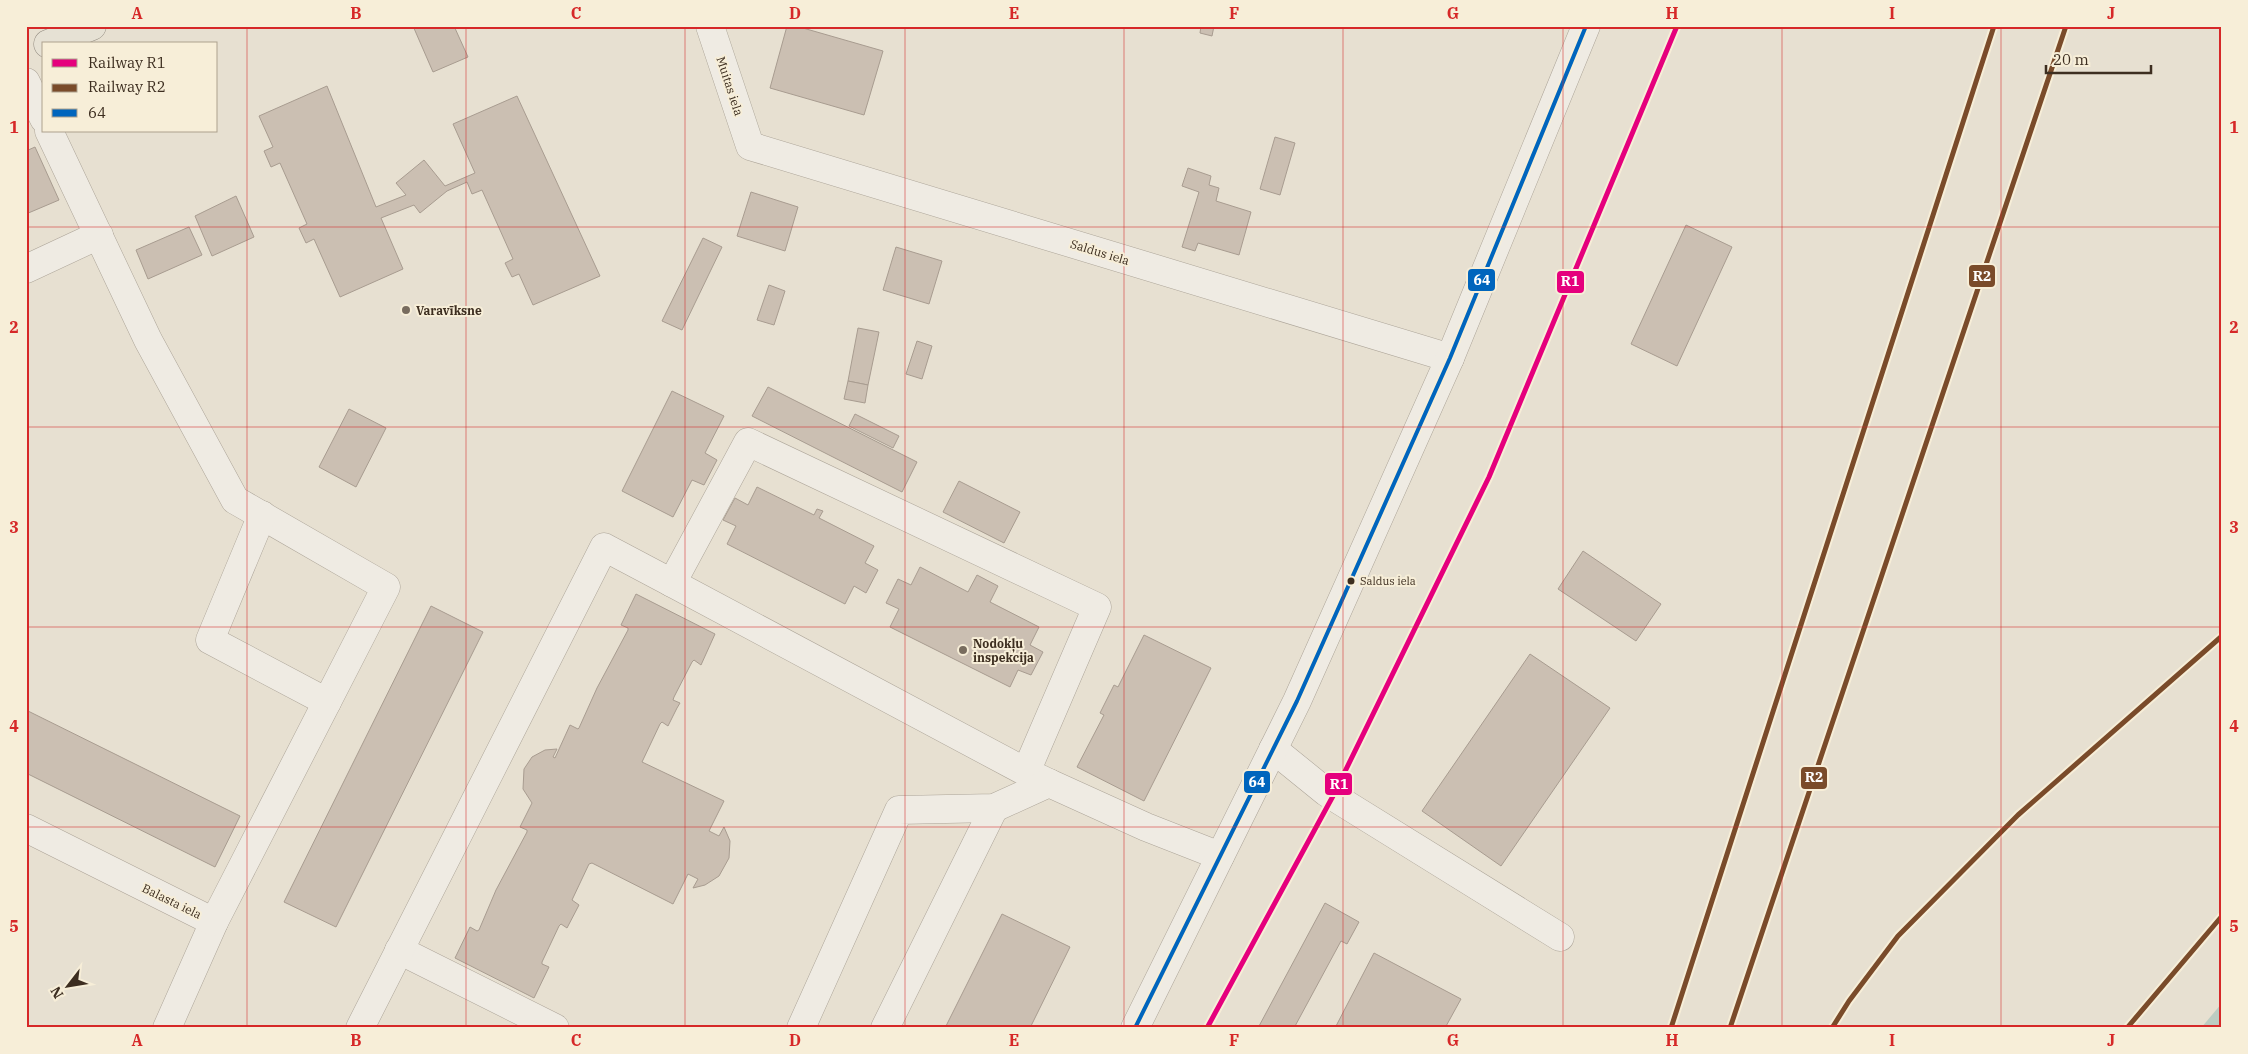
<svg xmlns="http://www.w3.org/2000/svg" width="2248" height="1054" viewBox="0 0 2248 1054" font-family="'IBM Plex Serif',serif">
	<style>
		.water { fill: #bcccc2 }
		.building { fill: #cbbfb2; stroke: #a89c90 }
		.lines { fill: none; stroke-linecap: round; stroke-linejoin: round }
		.minor-casing { stroke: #ada599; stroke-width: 29 }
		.major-casing { stroke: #928b80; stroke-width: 29 }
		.minor { stroke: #efebe3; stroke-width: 28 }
		.major { stroke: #e6e1d4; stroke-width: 28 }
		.bus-1-casing { stroke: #f7eed8; stroke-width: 8 }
		.bus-1 { stroke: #0065bd; stroke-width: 4 }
		.rail-1-casing { stroke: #f7eed8; stroke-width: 9 }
		.rail-2-casing { stroke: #f7eed8; stroke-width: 9 }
		.rail-1 { stroke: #e5007d; stroke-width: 5 }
		.rail-2 { stroke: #7a4b2a; stroke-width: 5 }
		.grid { fill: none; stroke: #d62828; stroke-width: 1; stroke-opacity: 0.55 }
		.poi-dot { fill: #786c5e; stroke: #f7eed8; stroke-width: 2 }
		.bus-dot { fill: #3d2e20; stroke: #f7eed8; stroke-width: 2 }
		.labels { text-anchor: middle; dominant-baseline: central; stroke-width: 4; stroke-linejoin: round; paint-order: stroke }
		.bus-label { font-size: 11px; fill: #3d2e20; stroke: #f7eed8; text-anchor: start }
		.street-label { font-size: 12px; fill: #3d2e20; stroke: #f7eed8 }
		.poi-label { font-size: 12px; font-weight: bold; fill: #3d2e20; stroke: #f7eed8; text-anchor: start }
		.line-badge { stroke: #f7eed8; stroke-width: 2 }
		.badge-label { font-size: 14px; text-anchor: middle; font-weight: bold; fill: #fff }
		.neatline { fill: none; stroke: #d62828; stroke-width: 2 }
		.grid-label { font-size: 16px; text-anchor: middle; font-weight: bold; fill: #d62828 }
	</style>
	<rect width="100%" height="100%" fill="#e7e0d1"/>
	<path class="water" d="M 2222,1003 L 2222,1028 L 2201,1028 Z"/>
	<g class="building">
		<path d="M 413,26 L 454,26 L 468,57 L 433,72 Z"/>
		<path d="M 787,26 L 796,26 L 883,51 L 864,115 L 770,88 Z"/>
		<path d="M 1201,26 L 1214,26 L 1212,36 L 1200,33 Z"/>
		<path d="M 327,86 L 376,207 L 406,195 L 396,183 L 424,160 L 445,186 L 475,173 L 453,124 L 517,96 L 600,276 L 533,305 L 519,274 L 512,277 L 505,263 L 513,259 L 482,190 L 472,194 L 467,182 L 447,191 L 420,213 L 414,205 L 381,218 L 403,269 L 340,297 L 314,239 L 306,243 L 299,228 L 307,224 L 280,163 L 271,167 L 264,151 L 273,147 L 259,116 Z"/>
		<path d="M 1275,137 L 1295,143 L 1280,195 L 1260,189 Z"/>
		<path d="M 35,147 L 59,200 L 26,214 L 26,151 Z"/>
		<path d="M 1188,168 L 1211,176 L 1209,185 L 1219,188 L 1216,201 L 1251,212 L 1239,255 L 1198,243 L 1195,251 L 1182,247 L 1199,192 L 1182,186 Z"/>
		<path d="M 751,192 L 798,207 L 785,251 L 737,236 Z"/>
		<path d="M 236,196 L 254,237 L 212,256 L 195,216 Z"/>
		<path d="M 1686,225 L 1732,247 L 1677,366 L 1631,344 Z"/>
		<path d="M 189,227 L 202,255 L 148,279 L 136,250 Z"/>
		<path d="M 703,238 L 722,247 L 682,330 L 662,321 Z"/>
		<path d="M 896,247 L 942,261 L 929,304 L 883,290 Z"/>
		<path d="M 769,285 L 785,291 L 774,325 L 757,320 Z"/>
		<path d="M 858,328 L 879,332 L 868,385 L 848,381 Z"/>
		<path d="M 917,341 L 932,346 L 922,379 L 906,374 Z"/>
		<path d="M 848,381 L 868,385 L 865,403 L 844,399 Z"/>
		<path d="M 768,387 L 917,462 L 902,492 L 752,416 Z"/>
		<path d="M 672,391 L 724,416 L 705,453 L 717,460 L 704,485 L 692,480 L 673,517 L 622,491 Z"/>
		<path d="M 349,409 L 386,428 L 356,487 L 319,467 Z"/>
		<path d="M 855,414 L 899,436 L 893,448 L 849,426 Z"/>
		<path d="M 959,481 L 1020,512 L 1004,543 L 943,512 Z"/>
		<path d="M 757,487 L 814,515 L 817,509 L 823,511 L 819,518 L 874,546 L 865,563 L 878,570 L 866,593 L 854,586 L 845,604 L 727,544 L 736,526 L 723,520 L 735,498 L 748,505 Z"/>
		<path d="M 1583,551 L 1661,604 L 1636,641 L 1558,589 Z"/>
		<path d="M 920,567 L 968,592 L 977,575 L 998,586 L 990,602 L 1039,627 L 1030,645 L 1043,652 L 1031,675 L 1018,670 L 1010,687 L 890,627 L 899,609 L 886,603 L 898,579 L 911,585 Z"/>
		<path d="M 636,594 L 715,634 L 701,665 L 694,660 L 692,662 L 674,697 L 673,700 L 680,703 L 677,708 L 668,726 L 662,722 L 660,724 L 642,762 L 724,801 L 709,831 L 719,836 L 724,827 L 730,841 L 729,858 L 719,876 L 705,885 L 693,888 L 698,879 L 688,874 L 673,904 L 592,863 L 589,864 L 572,900 L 579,905 L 567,928 L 561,924 L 559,926 L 542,962 L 542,964 L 549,967 L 534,998 L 455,958 L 470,927 L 477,931 L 479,930 L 496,890 L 527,832 L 527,830 L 520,827 L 532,803 L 523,789 L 524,769 L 532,757 L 545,750 L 557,749 L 553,757 L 555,758 L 570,725 L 578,729 L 579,728 L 597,688 L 628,630 L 628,628 L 621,625 Z"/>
		<path d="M 431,606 L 483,632 L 336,927 L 284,902 Z"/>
		<path d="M 1144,635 L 1211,668 L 1144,801 L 1077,767 L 1104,715 L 1100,713 L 1114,685 L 1118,687 Z"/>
		<path d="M 1530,654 L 1610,708 L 1501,866 L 1422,811 Z"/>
		<path d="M 26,710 L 240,816 L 215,867 L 26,773 Z"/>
		<path d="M 1325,903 L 1359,922 L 1347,944 L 1341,941 L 1294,1028 L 1258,1028 Z"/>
		<path d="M 1002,914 L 1070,947 L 1030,1028 L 945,1028 Z"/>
		<path d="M 1374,953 L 1461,999 L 1445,1028 L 1335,1028 Z"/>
	</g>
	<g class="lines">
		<defs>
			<g id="minor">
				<path d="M 710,26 L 750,146 L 1450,358"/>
				<path d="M 26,82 L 44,119"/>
				<path d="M 49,131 L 148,340 L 235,500 L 386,587 L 214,922 L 167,1028"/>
				<path d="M 26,269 L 99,235"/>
				<path d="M 262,515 L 210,640 L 327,702"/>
				<path d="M 1273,749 L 1326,792 L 1560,937"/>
				<path d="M 1026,772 L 1097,607 L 748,442 L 672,583 L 1026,772 L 1049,783"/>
				<path d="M 26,828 L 214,922"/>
				<path d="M 399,950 L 555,1028"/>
				<path d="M 360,1028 L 604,547 L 672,583"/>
				<path d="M 801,1028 L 899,810 L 994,808 L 1049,783 L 1146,827 L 1220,856"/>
				<path d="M 885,1028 L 994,808"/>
				<path d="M 1135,1028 L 1297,701 L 1450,358 L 1586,26"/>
			</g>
			<path id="major" d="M 48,44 L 92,26"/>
		</defs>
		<use href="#minor" class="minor-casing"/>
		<use href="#major" class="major-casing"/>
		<use href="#minor" class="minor"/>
		<use href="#major" class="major"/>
		<defs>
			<path id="bus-1" d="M 1135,1028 L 1297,701 L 1450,358 L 1586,26"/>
		</defs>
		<use href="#bus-1" class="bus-1-casing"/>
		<use href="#bus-1" class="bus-1"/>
		<defs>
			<path id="rail-1" d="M 1207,1028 L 1333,796 L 1489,477 L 1677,26"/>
			<g id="rail-2">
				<path d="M 1671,1028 L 1994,26"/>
				<path d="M 1730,1028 L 2066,26"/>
				<path d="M 1832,1028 L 1849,1001 L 1898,936 L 2018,815 L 2222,636"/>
				<path d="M 2127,1028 L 2222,916"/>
			</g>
		</defs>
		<use href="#rail-1" class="rail-1-casing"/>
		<use href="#rail-2" class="rail-2-casing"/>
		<use href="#rail-1" class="rail-1"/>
		<use href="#rail-2" class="rail-2"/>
	</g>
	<path class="grid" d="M 247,26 L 247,1028M 466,26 L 466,1028M 685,26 L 685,1028M 905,26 L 905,1028M 1124,26 L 1124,1028M 1343,26 L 1343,1028M 1563,26 L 1563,1028M 1782,26 L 1782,1028M 2001,26 L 2001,1028M 26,227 L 2222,227M 26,427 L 2222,427M 26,627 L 2222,627M 26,827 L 2222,827"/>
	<g class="poi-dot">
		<circle cx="406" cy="310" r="5"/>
		<circle cx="963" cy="650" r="5"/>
	</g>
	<circle class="bus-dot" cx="1351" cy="581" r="4.5"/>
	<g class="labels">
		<g class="bus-label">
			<text x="1360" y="581">Saldus iela</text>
		</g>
		<g class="street-label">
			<text transform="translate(730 86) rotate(72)">Muitas iela</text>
			<text transform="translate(1100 252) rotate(17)">Saldus iela</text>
			<text transform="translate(172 901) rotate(26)">Balasta iela</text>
		</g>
		<g class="poi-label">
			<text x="416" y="310">Varavīksne</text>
			<text x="973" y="643">Nodokļu<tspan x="973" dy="14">inspekcija</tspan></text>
		</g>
	</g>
	<g class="line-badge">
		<rect x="1968" y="264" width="28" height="24" rx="5" fill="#7a4b2a"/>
		<rect x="1467" y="268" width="29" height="24" rx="5" fill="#0065bd"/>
		<rect x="1556" y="270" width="29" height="24" rx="5" fill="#e5007d"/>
		<rect x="1800" y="766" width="28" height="24" rx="5" fill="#7a4b2a"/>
		<rect x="1243" y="770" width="28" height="24" rx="5" fill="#0065bd"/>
		<rect x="1324" y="772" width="29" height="24" rx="5" fill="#e5007d"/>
	</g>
	<g class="badge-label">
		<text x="1982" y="281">R2</text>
		<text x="1482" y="285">64</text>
		<text x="1570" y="286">R1</text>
		<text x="1814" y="782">R2</text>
		<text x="1257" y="787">64</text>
		<text x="1339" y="789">R1</text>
	</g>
	<rect width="2248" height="1054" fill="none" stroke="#f7eed8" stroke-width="55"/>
	<rect x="42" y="42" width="175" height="90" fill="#f7eed8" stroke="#ada18e"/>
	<rect x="52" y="59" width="25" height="8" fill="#e5007d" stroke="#ada18e"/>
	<text x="88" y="68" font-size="15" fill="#3d2e20">Railway R1</text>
	<rect x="52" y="84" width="25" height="8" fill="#7a4b2a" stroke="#ada18e"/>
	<text x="88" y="92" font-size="15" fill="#3d2e20">Railway R2</text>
	<rect x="52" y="109" width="25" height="8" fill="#0065bd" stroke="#ada18e"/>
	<text x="88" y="118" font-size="15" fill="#3d2e20">64</text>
	<g transform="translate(68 986) rotate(239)" stroke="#f7eed8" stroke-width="4" paint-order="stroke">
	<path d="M0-4L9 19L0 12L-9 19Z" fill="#3d2e20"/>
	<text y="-8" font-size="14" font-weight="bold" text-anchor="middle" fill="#3d2e20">N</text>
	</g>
	<path d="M2046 65v8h105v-8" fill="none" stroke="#3d2e20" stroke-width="2.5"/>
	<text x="2053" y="65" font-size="15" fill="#3d2e20" stroke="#f7eed8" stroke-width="4" paint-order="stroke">20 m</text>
	<rect x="28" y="28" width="2192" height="998" class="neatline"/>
	<g class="grid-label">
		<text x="137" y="19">A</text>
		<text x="356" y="19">B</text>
		<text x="576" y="19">C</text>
		<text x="795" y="19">D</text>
		<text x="1014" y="19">E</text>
		<text x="1234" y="19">F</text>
		<text x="1453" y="19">G</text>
		<text x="1672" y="19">H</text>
		<text x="1892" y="19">I</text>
		<text x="2111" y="19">J</text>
		<text x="14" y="133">1</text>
		<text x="2234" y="133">1</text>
		<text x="14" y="333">2</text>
		<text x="2234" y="333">2</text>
		<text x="14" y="533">3</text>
		<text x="2234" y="533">3</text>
		<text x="14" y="732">4</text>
		<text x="2234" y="732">4</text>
		<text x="14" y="932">5</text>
		<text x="2234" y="932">5</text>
		<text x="137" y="1046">A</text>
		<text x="356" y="1046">B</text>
		<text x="576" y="1046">C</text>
		<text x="795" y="1046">D</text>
		<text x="1014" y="1046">E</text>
		<text x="1234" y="1046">F</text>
		<text x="1453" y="1046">G</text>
		<text x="1672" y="1046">H</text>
		<text x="1892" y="1046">I</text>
		<text x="2111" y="1046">J</text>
	</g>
</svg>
